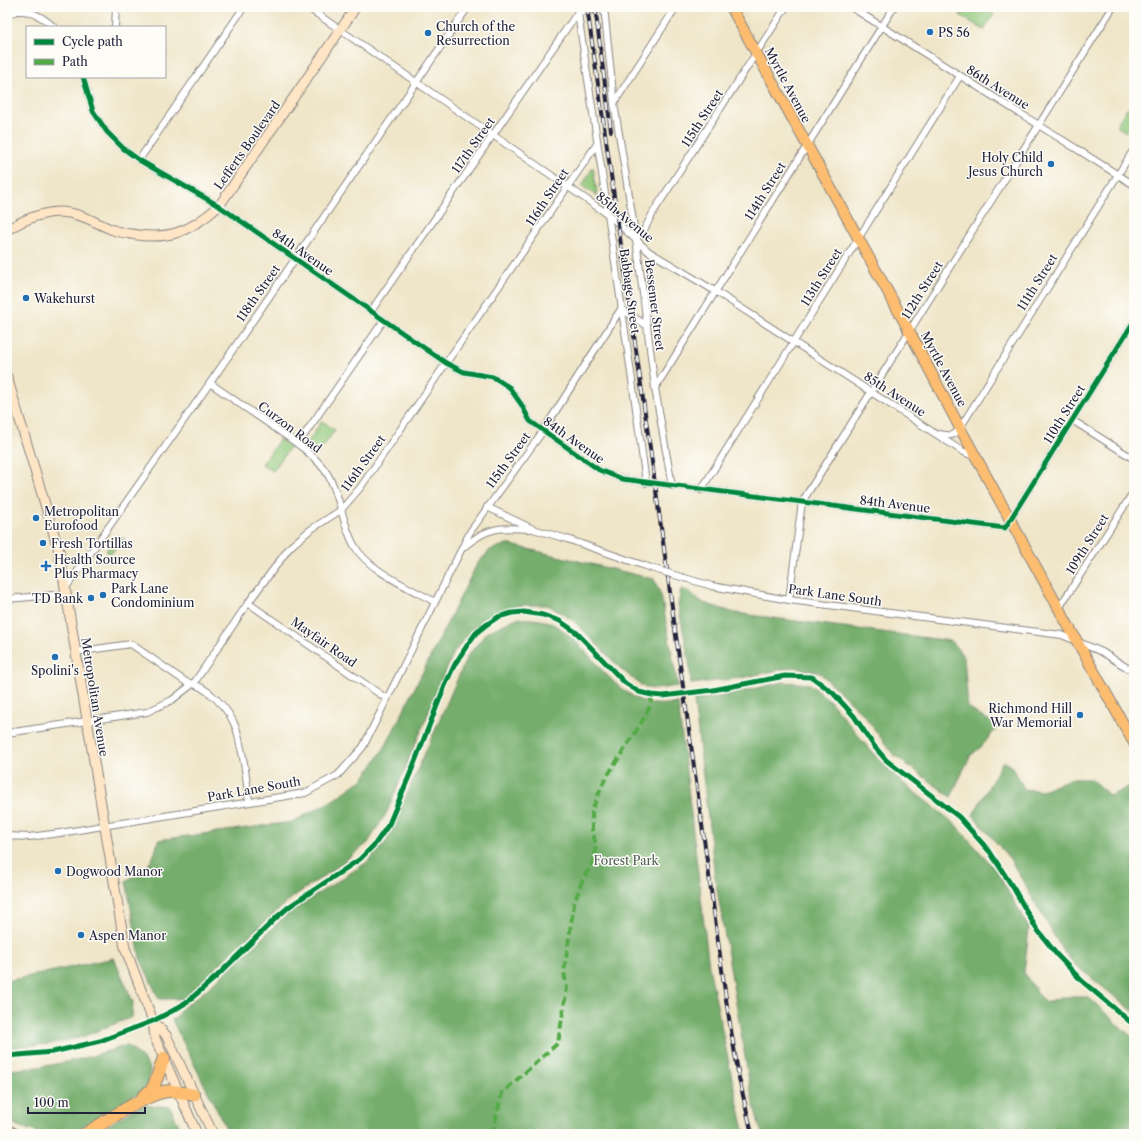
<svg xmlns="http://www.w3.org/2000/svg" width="1141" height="1141" viewBox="0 0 1141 1141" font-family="'Libre Caslon Text',serif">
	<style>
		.green { fill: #92c97c; stroke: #5a765c }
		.forest { fill: #75ad6c; stroke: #4c6854 }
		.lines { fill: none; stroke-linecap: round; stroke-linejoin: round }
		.street-casing { stroke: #888482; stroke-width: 8 }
		.secondary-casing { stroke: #888482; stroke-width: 11 }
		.primary-casing { stroke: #888482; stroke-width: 12 }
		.highway-casing { stroke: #888482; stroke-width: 14 }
		.street { stroke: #fff; stroke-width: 6 }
		.secondary { stroke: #fee5c5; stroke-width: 9 }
		.primary { stroke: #fcbd6f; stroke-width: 10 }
		.highway { stroke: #fcbd6f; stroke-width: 12 }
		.rail-casing { stroke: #22223b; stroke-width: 4 }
		.rail { stroke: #fdfcf7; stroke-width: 2.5; stroke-dasharray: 8; stroke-linecap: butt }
		.street-bridge-casing { stroke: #888482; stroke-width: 8; stroke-linecap: butt }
		.street-bridge { stroke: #fff; stroke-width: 6 }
		.quiet { stroke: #53aa46; stroke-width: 4; stroke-dasharray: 8 4; stroke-linecap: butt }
		.cycleway-casing { stroke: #fdfcf7; stroke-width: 8 }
		.cycleway { stroke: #00873e; stroke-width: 5 }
		.poi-dot { fill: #1f6fb2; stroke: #fdfcf7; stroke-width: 1.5 }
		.labels { text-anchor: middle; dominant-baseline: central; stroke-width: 3; stroke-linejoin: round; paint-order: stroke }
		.poi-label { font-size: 12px; fill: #22223b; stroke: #fdfcf7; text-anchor: start }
		.street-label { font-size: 12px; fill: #22223b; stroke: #fdfcf7 }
		.park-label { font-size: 12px; fill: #495c52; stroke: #fdfcf7 }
	</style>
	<rect width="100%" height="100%" fill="#fdfcf7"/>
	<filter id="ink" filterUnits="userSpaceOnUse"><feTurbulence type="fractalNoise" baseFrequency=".025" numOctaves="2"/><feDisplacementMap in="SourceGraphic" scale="8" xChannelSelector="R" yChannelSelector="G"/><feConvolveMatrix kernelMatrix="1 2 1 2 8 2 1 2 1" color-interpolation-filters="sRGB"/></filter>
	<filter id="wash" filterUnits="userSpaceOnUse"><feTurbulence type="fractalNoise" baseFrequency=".012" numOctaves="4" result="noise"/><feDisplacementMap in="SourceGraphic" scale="16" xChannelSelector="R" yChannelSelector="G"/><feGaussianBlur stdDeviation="0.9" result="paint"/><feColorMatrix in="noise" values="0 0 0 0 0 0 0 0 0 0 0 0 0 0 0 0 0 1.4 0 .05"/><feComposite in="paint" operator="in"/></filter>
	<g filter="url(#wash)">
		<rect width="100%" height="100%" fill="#efe5c8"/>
		<g class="green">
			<path d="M 965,7 L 987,7 L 986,8 L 994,14 L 984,30 L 960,15 Z"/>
			<path d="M 1127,108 L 1134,112 L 1134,120 L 1126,132 L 1116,126 Z"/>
			<path d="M 593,167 L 597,193 L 597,196 L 582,186 Z"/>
			<path d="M 322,421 L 335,430 L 317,455 L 306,445 Z"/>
			<path d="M 280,439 L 290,447 L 273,471 L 262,464 Z"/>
			<path d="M 118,535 L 125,540 L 122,544 L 119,543 L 111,554 L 106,551 Z"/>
		</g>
		<g class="forest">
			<path d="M 507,544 L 654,579 L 661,595 L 678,686 L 655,689 L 647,688 L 642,686 L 621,669 L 574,621 L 548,605 L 523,605 L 499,612 L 473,629 L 454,652 L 387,812 L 368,843 L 333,870 L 294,896 L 260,926 L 183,999 L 159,999 L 140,958 L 126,881 C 131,877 137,875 142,871 C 152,863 156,852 158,840 L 292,822 L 330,802 L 363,779 L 385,747 L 477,564 L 490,550 Z"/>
			<path d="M 681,589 L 687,591 L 704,603 L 735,613 L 951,641 L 964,657 L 968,707 L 980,716 L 999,725 L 982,746 L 970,756 L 951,797 L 893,754 L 863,714 L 820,673 L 794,667 L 740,678 L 691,684 L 689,661 L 678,605 Z"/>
			<path d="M 517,618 C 526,619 545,619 553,624 C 588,644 605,685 642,701 C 653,706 667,704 678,703 L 709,967 L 732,1078 L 745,1134 L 229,1134 L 172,1020 L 176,1018 L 180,1010 L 205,991 L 256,944 L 288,913 L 366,863 L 386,842 L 467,657 L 487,632 Z"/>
			<path d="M 783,682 L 810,684 L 830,701 L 871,751 L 898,779 L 955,824 L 996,870 L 1029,928 L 1024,973 L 1045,1003 L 1061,997 L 1088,997 L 1134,1039 L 1134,1134 L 762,1134 L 752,1099 L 715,877 L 694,700 L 719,697 Z"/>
			<path d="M 1003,761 L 1013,767 L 1024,789 L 1043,791 L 1069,779 L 1091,779 L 1110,796 L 1134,784 L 1134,1012 L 1074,964 L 1060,946 L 1010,859 L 973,815 Z"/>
			<path d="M 114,958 L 133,1002 L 132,1017 L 82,1037 L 49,1044 L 7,1048 L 7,981 Z"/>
			<path d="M 127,1045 L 142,1058 L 150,1069 L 148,1085 L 139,1093 L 78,1130 L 57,1134 L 42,1134 L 18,1126 L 7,1120 L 7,1070 C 47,1068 90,1058 127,1045 Z"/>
			<path d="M 145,1105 L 170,1107 L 183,1134 L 94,1134 L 133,1110 Z"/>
		</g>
	</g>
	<g filter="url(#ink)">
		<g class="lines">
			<defs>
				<g id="street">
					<path d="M 307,7 L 609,215 L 648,251 L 715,291 L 962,451 L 975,457"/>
					<path d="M 577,7 C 601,165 625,324 646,483"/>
					<path d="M 604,7 L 614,103 L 636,239 L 655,388 L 672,486"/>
					<path d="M 851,7 L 1134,185"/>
					<path d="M 7,15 C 11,13 15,11 19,11 C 32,10 45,19 54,27"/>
					<path d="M 115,27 L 116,7"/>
					<path d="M 83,77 L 93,111 L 107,132 L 124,149 L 139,160 L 219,206 L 446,363 L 464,372 L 493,377 L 509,387 L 521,404 L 530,421 L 599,470 L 622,479 L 1005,528 L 1134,321"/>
					<path d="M 614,103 L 676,7"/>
					<path d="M 139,160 L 244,7"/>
					<path d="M 636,239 L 644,230 L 654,211 L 786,7"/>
					<path d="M 371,311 L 578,12 L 604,9"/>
					<path d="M 210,383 C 231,398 253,413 275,428 C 292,440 311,452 324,469 C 340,490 341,522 354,545 C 367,570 410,588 435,602"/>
					<path d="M 655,388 L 894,7"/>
					<path d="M 1072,420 L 1134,459"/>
					<path d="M 940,434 C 950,436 954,437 960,428 L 1134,149"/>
					<path d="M 298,444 L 384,320"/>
					<path d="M 701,490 L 960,76"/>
					<path d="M 487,507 L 533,529 L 567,539 L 651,568"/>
					<path d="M 465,546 C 488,527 500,527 529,529"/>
					<path d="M 688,579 L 712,586 L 789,600 L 1062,635 L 1102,652 L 1134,672"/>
					<path d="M 65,589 L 210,383 L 468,7"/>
					<path d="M 7,599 L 65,594"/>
					<path d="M 789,600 L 802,502 L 1113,7"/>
					<path d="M 248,603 L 387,699"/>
					<path d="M 1059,608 L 1134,491"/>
					<path d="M 75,652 L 131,644 L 186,682 C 207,685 229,709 236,728 C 238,733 239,739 240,744 C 245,763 247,782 249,802"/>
					<path d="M 7,733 L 147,712 L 172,700 L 194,683 L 248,603 L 290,547 L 310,530 L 341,510 L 360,488 L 597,144"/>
					<path d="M 7,836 L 29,837 L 60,833 L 305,793 L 338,775 L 363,747 L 470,532 L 543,431 L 621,309 L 646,325"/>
				</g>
				<g id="secondary">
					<path d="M 7,230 C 23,220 42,212 61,212 C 81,213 96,223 113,230 C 118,232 125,233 131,234 C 169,241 191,231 219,206 L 356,7"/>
					<path d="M 7,377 L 59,551 L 125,948 L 153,1021 L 155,1038 L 197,1134"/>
					<path d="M 153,1021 L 166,1035 L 213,1134"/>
				</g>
				<path id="primary" d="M 731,7 L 905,323 L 960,428 L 1064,618 L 1134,743"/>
				<g id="highway">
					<path d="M 143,1097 L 153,1088 L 164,1058"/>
					<path d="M 7,1131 L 13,1134"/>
					<path d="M 85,1134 C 104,1123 149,1091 170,1091 C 177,1091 187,1094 194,1095"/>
				</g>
			</defs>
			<use href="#street" class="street-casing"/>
			<use href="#secondary" class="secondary-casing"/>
			<use href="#primary" class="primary-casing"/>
			<use href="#highway" class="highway-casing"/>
			<use href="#street" class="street"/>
			<use href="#secondary" class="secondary"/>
			<use href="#primary" class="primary"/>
			<use href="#highway" class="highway"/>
			<defs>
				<g id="rail">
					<path d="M 587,7 L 653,469 L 727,1006 L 739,1078 L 752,1134"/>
					<path d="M 595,7 L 611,131"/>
				</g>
			</defs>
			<use href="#rail" class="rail-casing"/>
			<use href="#rail" class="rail"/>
			<defs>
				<path id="street-bridge" d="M 651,568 L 688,579"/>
			</defs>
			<use href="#street-bridge" class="street-bridge-casing"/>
			<use href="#street-bridge" class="street-bridge"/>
			<path class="quiet" d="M 492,1134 L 502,1093 L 558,1043 L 567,988 L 564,972 L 574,904 L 582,881 L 594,860 L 596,845 L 592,830 L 592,810 L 604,781 L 640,725 L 650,706 L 652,695"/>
			<defs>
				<g id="cycleway">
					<path d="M 83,77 L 93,111 L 107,132 L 124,149 L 139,160 L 219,206 L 446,363 L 464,372 L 493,377 L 509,387 L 521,404 L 530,421 L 599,470 L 622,479 L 1005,528 L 1134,321"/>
					<path d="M 7,1056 L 53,1052 L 100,1041 L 153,1021 L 174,1010 L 187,1002 L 216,977 L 278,916 L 290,906 L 360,859 L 375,844 L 389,824 L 410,774 L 446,683 L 455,664 L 468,644 L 476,633 L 486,625 L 498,617 L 512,613 L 524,612 L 543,615 L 560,621 L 577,633 L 625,683 L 639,692 L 652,695 L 663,696 L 713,690 L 785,676 L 812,677 L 833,693 L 854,716 L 874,746 L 886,760 L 959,817 L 990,852 L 1014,889 L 1036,928 L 1057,955 L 1082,981 L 1134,1025"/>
				</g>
			</defs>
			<use href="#cycleway" class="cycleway-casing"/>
			<use href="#cycleway" class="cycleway"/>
		</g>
	</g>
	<g class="poi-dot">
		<circle cx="930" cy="32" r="4"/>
		<circle cx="428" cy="33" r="4"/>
		<circle cx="1051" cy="164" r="4"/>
		<circle cx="26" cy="298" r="4"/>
		<circle cx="36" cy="518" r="4"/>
		<circle cx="43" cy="543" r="4"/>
		<path d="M44 560h4v4h4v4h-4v4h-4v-4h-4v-4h4z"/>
		<circle cx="103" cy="595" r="4"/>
		<circle cx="91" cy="598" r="4"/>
		<circle cx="55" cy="657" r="4"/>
		<circle cx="1080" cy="715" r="4"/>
		<circle cx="58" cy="871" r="4"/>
		<circle cx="81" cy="935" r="4"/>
	</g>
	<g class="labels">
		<g class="poi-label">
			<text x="436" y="26">Church of the<tspan x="436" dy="14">Resurrection</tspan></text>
			<text x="938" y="32">PS 56</text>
			<text x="1043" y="157" text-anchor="end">Holy Child<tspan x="1043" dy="14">Jesus Church</tspan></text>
			<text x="34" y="298">Wakehurst</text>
			<text x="44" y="511">Metropolitan<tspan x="44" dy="14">Eurofood</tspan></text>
			<text x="51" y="543">Fresh Tortillas</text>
			<text x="54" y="559">Health Source<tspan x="54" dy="14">Plus Pharmacy</tspan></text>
			<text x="111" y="588">Park Lane<tspan x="111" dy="14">Condominium</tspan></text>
			<text x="83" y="598" text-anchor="end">TD Bank</text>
			<text x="55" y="670" text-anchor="middle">Spolini's</text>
			<text x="1072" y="708" text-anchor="end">Richmond Hill<tspan x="1072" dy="14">War Memorial</tspan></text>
			<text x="66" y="871">Dogwood Manor</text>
			<text x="89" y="935">Aspen Manor</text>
		</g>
		<g class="street-label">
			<text transform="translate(788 85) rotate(62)">Myrtle Avenue</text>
			<text transform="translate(998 87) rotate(32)">86th Avenue</text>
			<text transform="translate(702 118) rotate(-57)">115th Street</text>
			<text transform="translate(247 145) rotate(-55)">Lefferts Boulevard</text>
			<text transform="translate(473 145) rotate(-55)">117th Street</text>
			<text transform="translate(765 191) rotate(-58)">114th Street</text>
			<text transform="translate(547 197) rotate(-56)">116th Street</text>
			<text transform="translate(625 217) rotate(40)">85th Avenue</text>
			<text transform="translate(303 252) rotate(35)">84th Avenue</text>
			<text transform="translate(821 277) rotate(-58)">113th Street</text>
			<text transform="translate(1037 282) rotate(-58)">111th Street</text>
			<text transform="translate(922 290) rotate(-58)">112th Street</text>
			<text transform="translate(630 291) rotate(82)">Babbage Street</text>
			<text transform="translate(258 293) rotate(-55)">118th Street</text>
			<text transform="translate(655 305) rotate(83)">Bessemer Street</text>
			<text transform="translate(944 369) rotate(62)">Myrtle Avenue</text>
			<text transform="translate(895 394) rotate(33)">85th Avenue</text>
			<text transform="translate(1064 414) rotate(-58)">110th Street</text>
			<text transform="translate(290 427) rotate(37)">Curzon Road</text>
			<text transform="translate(574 440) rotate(35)">84th Avenue</text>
			<text transform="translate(508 460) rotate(-54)">115th Street</text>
			<text transform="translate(363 463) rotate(-54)">116th Street</text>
			<text transform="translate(895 504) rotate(7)">84th Avenue</text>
			<text transform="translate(1087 544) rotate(-58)">109th Street</text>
			<text transform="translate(835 595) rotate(8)">Park Lane South</text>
			<text transform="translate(324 642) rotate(35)">Mayfair Road</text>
			<text transform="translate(95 697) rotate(81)">Metropolitan Avenue</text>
			<text transform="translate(254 789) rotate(-10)">Park Lane South</text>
		</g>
		<g class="park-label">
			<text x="626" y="860">Forest Park</text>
		</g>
	</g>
	<rect width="1141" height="1141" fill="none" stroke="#fdfcf7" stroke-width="24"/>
	<rect x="26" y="26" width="140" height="52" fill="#fdfcf7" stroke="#a5a5ac"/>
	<rect x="34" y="39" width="20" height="6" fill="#00873e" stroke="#a5a5ac"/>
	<text x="62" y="46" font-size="12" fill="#22223b">Cycle path</text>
	<rect x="34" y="59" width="20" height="6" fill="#53aa46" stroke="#a5a5ac"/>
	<text x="62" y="66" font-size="12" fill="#22223b">Path</text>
	<path d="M28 1107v6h117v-6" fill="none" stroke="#22223b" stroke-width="2"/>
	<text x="34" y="1107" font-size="12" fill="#22223b" stroke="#fdfcf7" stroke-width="3" paint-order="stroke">100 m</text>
</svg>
